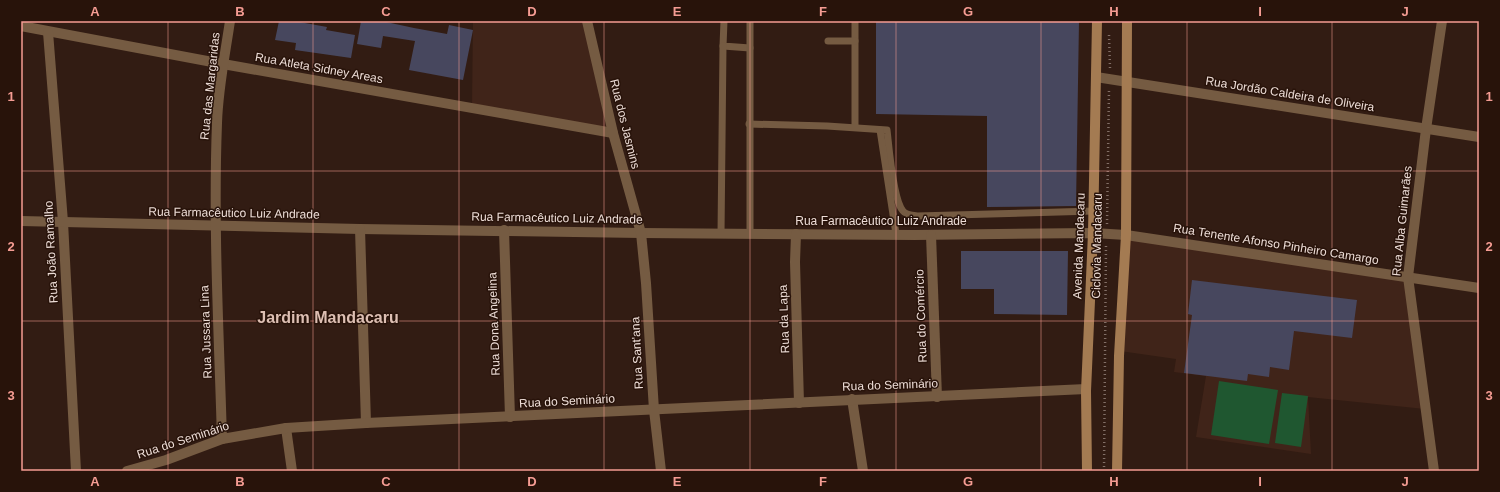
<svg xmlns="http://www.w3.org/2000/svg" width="1500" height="492" viewBox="0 0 1500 492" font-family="Arial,sans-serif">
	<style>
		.built { fill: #402419 }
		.pitch { fill: #1f5730 }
		.building { fill: #47475e }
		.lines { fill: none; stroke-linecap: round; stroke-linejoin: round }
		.path { stroke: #826f67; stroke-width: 2.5; stroke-dasharray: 1 3; stroke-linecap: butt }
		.service { stroke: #755b42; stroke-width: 7 }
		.minor { stroke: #755b42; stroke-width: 10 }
		.tertiary { stroke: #755b42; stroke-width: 10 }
		.secondary { stroke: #a47b52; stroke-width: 10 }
		.grid { fill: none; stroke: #f59c93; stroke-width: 1; stroke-opacity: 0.55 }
		.labels { text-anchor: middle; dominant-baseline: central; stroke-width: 3; stroke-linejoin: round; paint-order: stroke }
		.street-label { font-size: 12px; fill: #edddd7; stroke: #28130a }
		.district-label { font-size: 16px; font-weight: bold; fill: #ddbfb3; stroke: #28130a }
		.neatline { fill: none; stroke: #f59c93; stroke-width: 1.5 }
		.grid-label { font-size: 13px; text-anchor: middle; font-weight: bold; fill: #f59c93 }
	</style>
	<rect width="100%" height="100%" fill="#321c13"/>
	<g class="built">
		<path d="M 473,21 L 587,21 L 613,133 L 472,108 Z"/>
		<path d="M 1126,235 L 1408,277 L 1425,409 L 1308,397 L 1311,454 L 1196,437 L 1206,376 L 1174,372 L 1176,359 L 1120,351 Z"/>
	</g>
	<g class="pitch">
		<path d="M 1219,381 L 1278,390 L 1269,444 L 1211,435 Z"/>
		<path d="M 1282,393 L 1308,396 L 1301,447 L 1275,443 Z"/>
	</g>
	<g class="building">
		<path d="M 279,21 L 294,21 L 327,27 L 326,30 L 355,35 L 351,58 L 295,50 L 296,43 L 275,40 Z"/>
		<path d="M 361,21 L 387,21 L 386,22 L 414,28 L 447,34 L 449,25 L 473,30 L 463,80 L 409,70 L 415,41 L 383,36 L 381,48 L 357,44 Z"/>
		<path d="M 876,21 L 1079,21 L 1076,206 L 987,207 L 987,116 L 876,114 Z"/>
		<path d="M 961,251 L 1068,251 L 1067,315 L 994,314 L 994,289 L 961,289 Z"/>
		<path d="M 1192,280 L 1357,300 L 1352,338 L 1294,331 L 1289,370 L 1270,367 L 1269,377 L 1248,374 L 1247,381 L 1184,373 L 1192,315 L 1188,314 Z"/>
	</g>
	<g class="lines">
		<g class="path">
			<path d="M 1109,35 L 1110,68"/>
			<path d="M 1107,224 L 1109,89"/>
			<path d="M 1104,471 L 1106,243"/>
		</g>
		<g class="service">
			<path d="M 724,21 L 723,46 L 750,48"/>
			<path d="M 855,21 L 855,127"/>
			<path d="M 828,41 L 855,41"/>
			<path d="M 749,124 L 827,126 L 887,130 C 889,147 893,200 903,211 C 906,215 912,215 917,216 L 1094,211"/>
			<path d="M 880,130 L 896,234"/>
			<path d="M 721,234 L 723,46"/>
			<path d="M 750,234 L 750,21"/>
		</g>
		<g class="minor">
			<path d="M 21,26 L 223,64 L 613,133"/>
			<path d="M 48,32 L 63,222 L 76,471"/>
			<path d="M 1096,77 L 1479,137"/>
			<path d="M 21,221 L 360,229 L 641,233 L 915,235 L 1093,233 L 1126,235 L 1479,288"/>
			<path d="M 360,229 L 366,423"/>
			<path d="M 504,230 L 510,417"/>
			<path d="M 796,234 L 795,262 L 799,403"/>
			<path d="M 931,235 L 937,397"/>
			<path d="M 852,399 L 863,471"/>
			<path d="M 286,428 L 292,471"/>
			<path d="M 222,439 C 219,334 213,228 217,123 C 218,89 225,55 230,21"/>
			<path d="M 127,471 L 166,460 L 222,439 L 286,428 L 366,423 L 1086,389"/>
			<path d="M 1434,471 L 1408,277 L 1426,129 L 1442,21"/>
		</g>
		<path class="tertiary" d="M 587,21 L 613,133 L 641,233 L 646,283 L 654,410 L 661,471"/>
		<g class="secondary">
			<path d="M 1087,471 L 1086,391 L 1093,233 L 1097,21"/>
			<path d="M 1117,471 L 1119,356 L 1126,235 L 1127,21"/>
		</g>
	</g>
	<path class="grid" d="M 168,21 L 168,471M 313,21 L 313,471M 459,21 L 459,471M 604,21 L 604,471M 750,21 L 750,471M 896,21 L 896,471M 1041,21 L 1041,471M 1187,21 L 1187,471M 1332,21 L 1332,471M 21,171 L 1479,171M 21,321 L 1479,321"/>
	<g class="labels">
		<g class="street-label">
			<text transform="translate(319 68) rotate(10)">Rua Atleta Sidney Areas</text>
			<text transform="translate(210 86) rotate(-84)">Rua das Margaridas</text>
			<text transform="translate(1290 94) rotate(9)">Rua Jordão Caldeira de Oliveira</text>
			<text transform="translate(625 124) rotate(76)">Rua dos Jasmins</text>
			<text transform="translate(234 213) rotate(1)">Rua Farmacêutico Luiz Andrade</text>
			<text transform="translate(557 218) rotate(1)">Rua Farmacêutico Luiz Andrade</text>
			<text x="881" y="221">Rua Farmacêutico Luiz Andrade</text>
			<text transform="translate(1402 221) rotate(-84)">Rua Alba Guimarães</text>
			<text transform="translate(1276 244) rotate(9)">Rua Tenente Afonso Pinheiro Camargo</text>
			<text transform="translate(1079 246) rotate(-88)">Avenida Mandacaru</text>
			<text transform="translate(1097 246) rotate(-89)">Ciclovia Mandacaru</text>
			<text transform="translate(51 252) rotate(-93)">Rua João Ramalho</text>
			<text transform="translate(921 316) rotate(-92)">Rua do Comércio</text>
			<text transform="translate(784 319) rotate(-92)">Rua da Lapa</text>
			<text transform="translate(494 324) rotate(-92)">Rua Dona Angelina</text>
			<text transform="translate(206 332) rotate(-92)">Rua Jussara Lina</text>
			<text transform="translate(637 353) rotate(-93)">Rua Sant'ana</text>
			<text transform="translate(890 385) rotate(-2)">Rua do Seminário</text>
			<text transform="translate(567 401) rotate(-3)">Rua do Seminário</text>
			<text transform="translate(183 440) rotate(-18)">Rua do Seminário</text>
		</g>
		<g class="district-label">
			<text x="328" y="317">Jardim Mandacaru</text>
		</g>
	</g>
	<rect width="1500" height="492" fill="none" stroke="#28130a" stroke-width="44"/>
	<rect x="22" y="22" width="1456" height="448" class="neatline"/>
	<g class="grid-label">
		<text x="95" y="16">A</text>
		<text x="240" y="16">B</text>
		<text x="386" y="16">C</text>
		<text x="532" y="16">D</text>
		<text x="677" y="16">E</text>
		<text x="823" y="16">F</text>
		<text x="968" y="16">G</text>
		<text x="1114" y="16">H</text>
		<text x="1260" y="16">I</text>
		<text x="1405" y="16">J</text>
		<text x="11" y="101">1</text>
		<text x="1489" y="101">1</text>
		<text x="11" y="251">2</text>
		<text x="1489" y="251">2</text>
		<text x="11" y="400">3</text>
		<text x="1489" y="400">3</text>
		<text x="95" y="486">A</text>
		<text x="240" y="486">B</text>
		<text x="386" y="486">C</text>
		<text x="532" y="486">D</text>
		<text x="677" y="486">E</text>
		<text x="823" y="486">F</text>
		<text x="968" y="486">G</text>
		<text x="1114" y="486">H</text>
		<text x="1260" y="486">I</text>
		<text x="1405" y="486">J</text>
	</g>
</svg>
